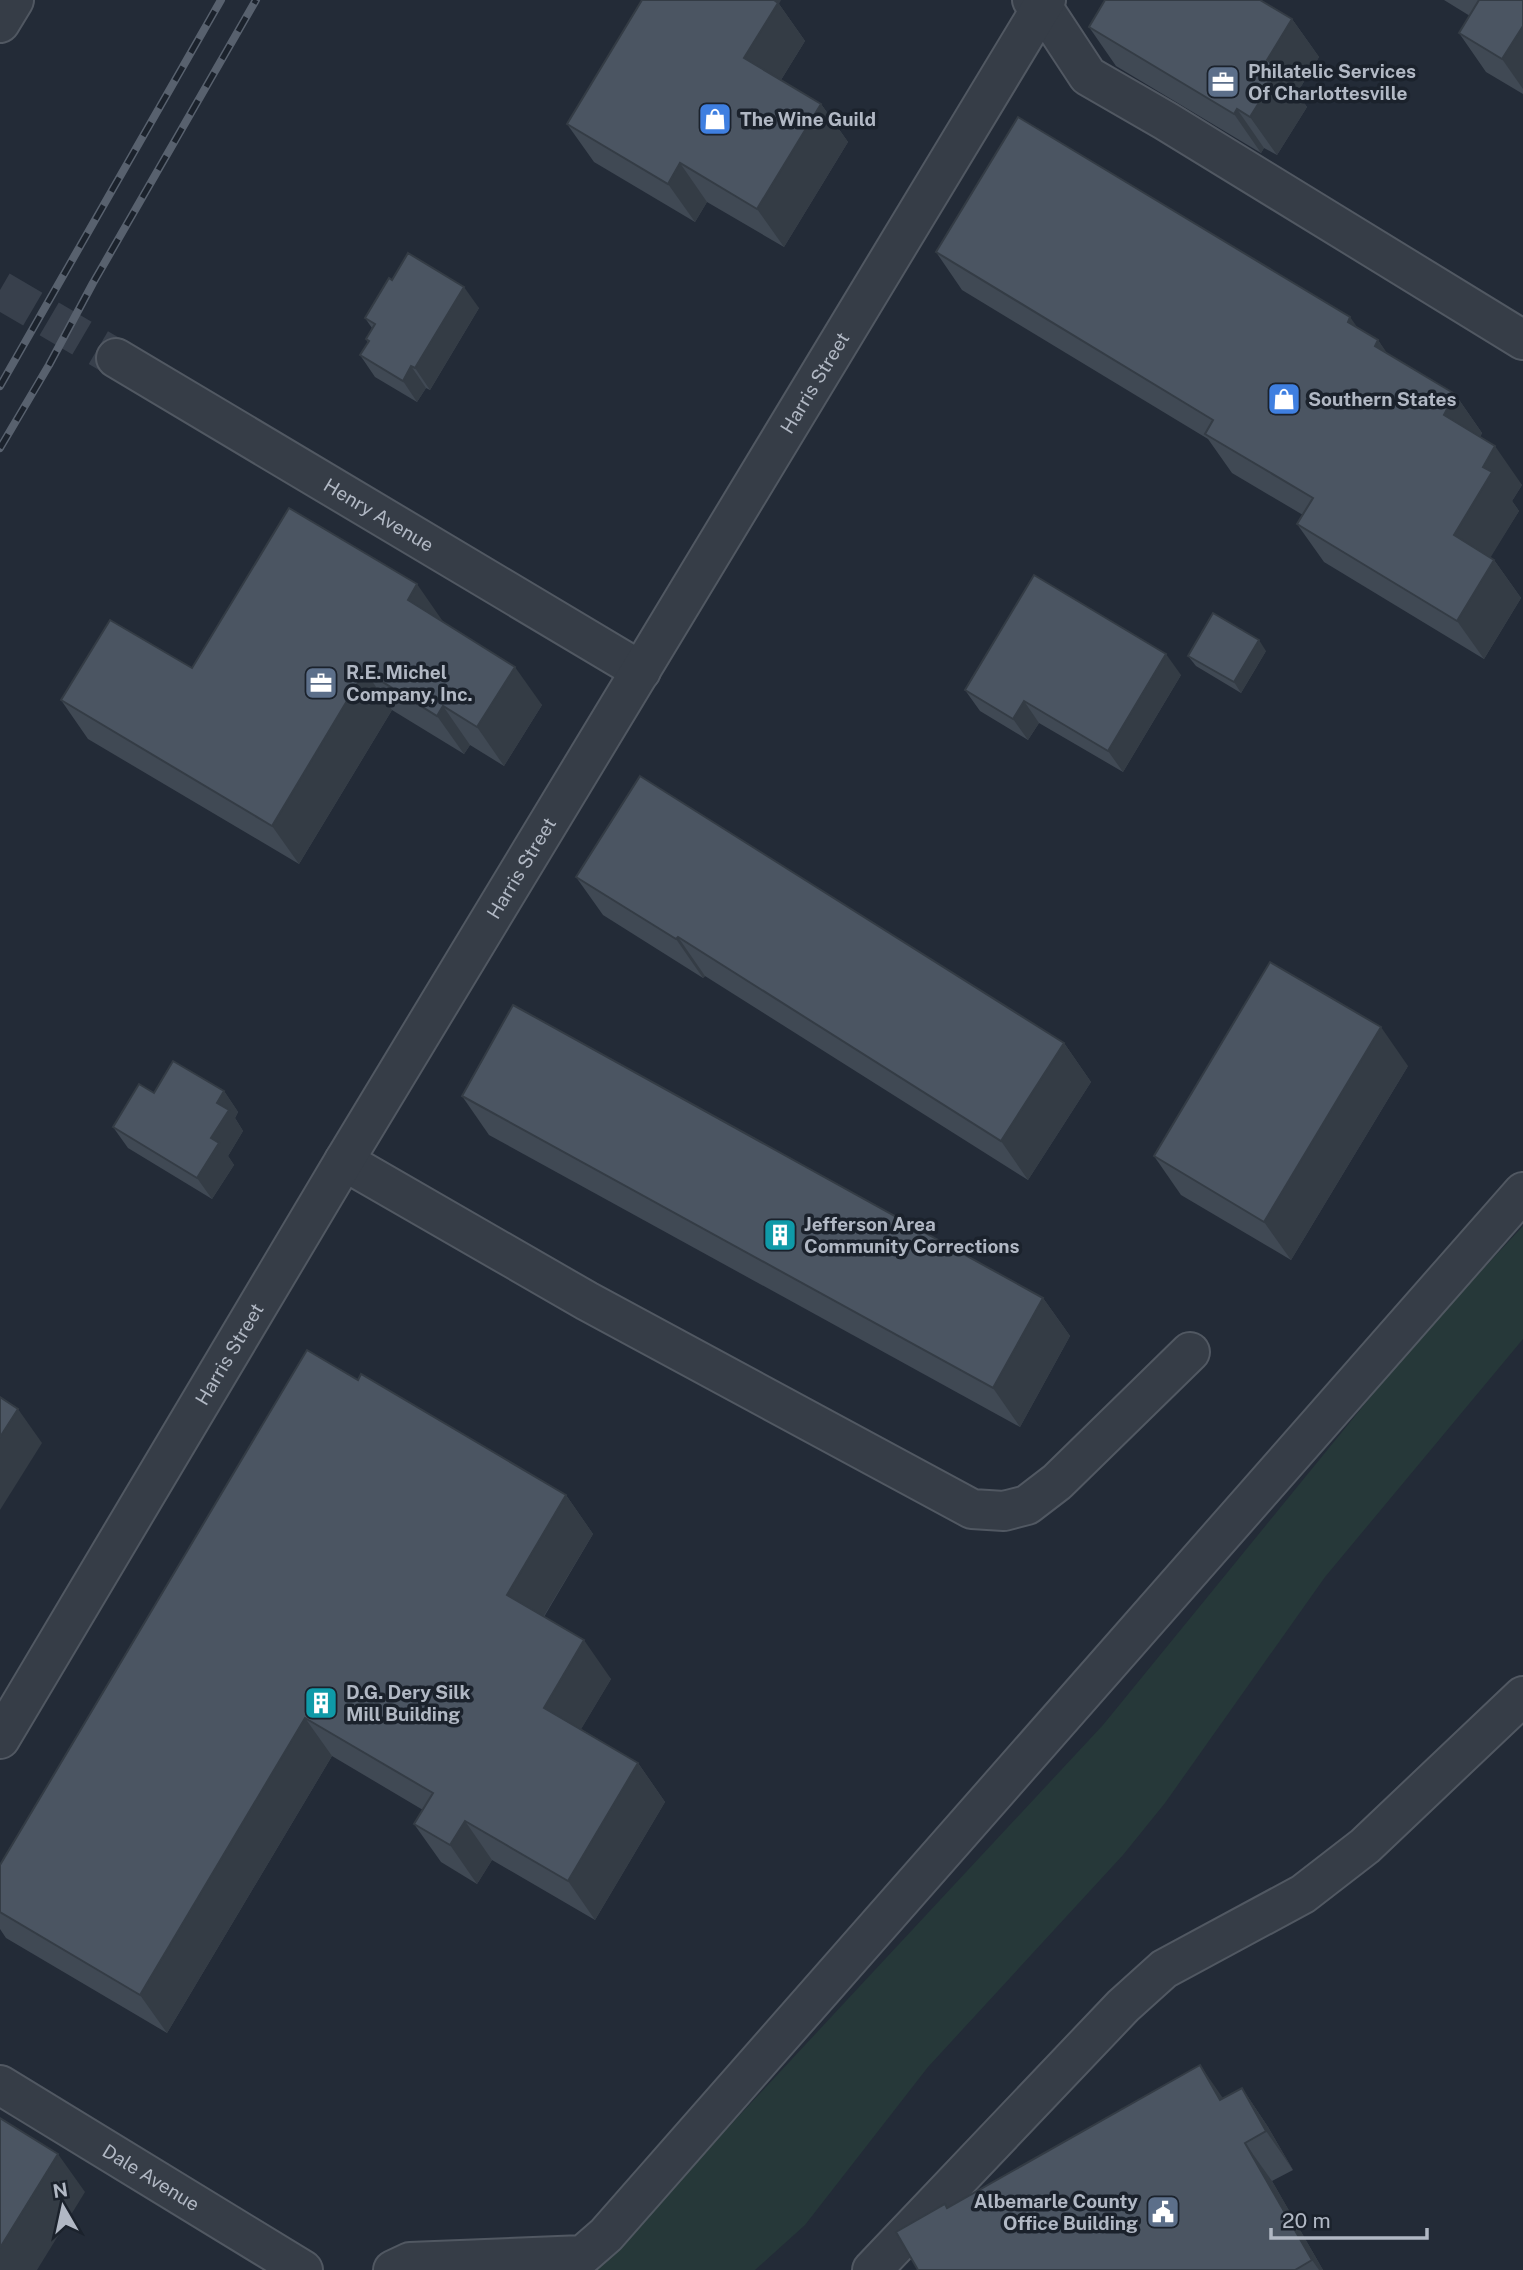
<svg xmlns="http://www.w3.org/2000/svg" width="1523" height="2270" viewBox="0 0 1523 2270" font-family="'Public Sans',sans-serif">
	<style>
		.green { fill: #263839 }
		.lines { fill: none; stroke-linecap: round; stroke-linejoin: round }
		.minor-tunnel { stroke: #38404c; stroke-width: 38; stroke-dasharray: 38 19; stroke-linecap: butt }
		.minor-casing { stroke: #515862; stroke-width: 42 }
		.minor { stroke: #363d47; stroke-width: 38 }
		.rail-casing { stroke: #58616e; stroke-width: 8 }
		.rail { stroke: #1b222c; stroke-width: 5; stroke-dasharray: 16; stroke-linecap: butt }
		.wall { fill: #404954 }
		.shaded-wall { fill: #343c45 }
		.building { fill: #4b5562; stroke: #343c45; stroke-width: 2 }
		.labels { text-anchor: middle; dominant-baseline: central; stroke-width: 7; stroke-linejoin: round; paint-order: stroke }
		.poi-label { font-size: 19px; font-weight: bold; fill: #b1b8c4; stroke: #1b222c; text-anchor: start }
		.street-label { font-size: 19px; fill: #b1b8c4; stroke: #1b222c }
	</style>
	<rect width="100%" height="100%" fill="#232b37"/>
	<path class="green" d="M 1523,1226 L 1523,1339 L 1325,1577 L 1165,1803 L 1123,1855 L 928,2067 L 805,2225 L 755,2270 L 592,2270 L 617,2247 L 1103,1725 L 1417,1340 Z"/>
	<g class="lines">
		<path class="minor-tunnel" d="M 0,290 L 116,358"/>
		<defs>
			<g id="minor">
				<path d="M 1032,0 L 1042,6 L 1088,76 L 1166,121 L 1523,340"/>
				<path d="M 0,23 L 14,0"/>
				<path id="s1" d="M 116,358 L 641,671"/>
				<path d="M 344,1161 L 587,1301 L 972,1509 L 1004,1511 L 1027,1505 L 1057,1482 L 1190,1352"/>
				<path id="s2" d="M 0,1739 L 344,1161 L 1046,0"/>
				<path id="s3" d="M 0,2085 L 303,2270"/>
				<path d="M 393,2270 L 410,2262 L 583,2255 L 606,2235 L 1523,1192"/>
				<path d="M 872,2270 L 1123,2006 L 1164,1969 L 1303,1894 L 1365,1846 L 1523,1696"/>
			</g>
		</defs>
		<use href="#minor" class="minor-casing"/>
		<use href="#minor" class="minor"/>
		<defs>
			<g id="rail">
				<path d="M 0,386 L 221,0"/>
				<path d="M 0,448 L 49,365 L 93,283 L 256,0"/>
			</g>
		</defs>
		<use href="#rail" class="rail-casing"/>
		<use href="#rail" class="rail"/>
	</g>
	<g class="wall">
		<path d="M 1444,0 L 1523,0 L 1523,94 L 1486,72 L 1459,33 L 1470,16 Z"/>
		<path d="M 779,4 L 805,41 L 781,80 L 821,104 L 848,142 L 784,247 L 707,202 L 695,222 L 594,162 L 567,124 Z"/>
		<path d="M 1292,19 L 1319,57 L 1297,93 L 1307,107 L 1277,155 L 1264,148 L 1261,153 L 1116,66 L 1089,27 Z"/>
		<path d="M 936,252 L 1358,328 L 1378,340 L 1387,354 L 1455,394 L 1482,433 L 1480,437 L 1522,485 L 1512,501 L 1519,511 L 1490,557 L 1494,560 L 1521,598 L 1484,659 L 1324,562 L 1297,524 L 1303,515 L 1232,473 L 1208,439 L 962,290 Z"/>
		<path d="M 392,280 L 479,308 L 430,390 L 426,388 L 417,402 L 375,377 L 360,355 L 368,343 L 366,339 L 372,328 L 365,318 Z"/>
		<path d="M 444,623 L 542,705 L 504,766 L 470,745 L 464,754 L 392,710 L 299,864 L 88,739 L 61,700 L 192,668 Z"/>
		<path d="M 1266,651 L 1241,693 L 1196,666 L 1188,656 Z"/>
		<path d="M 1181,675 L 1123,772 L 1039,723 L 1028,740 L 980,711 L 965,690 Z"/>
		<path d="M 576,877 L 1064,1043 L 1091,1082 L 1028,1180 L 705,976 L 703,978 L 603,915 Z"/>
		<path d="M 1408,1066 L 1291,1260 L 1181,1195 L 1154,1156 Z"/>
		<path d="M 224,1091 L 238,1112 L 235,1118 L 243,1131 L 228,1156 L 234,1165 L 212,1199 L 128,1148 L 113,1127 L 154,1093 Z"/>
		<path d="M 462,1096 L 1043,1298 L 1070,1336 L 1020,1427 L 489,1135 Z"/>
		<path d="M 358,1380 L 566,1495 L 593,1534 L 544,1617 L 611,1679 L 581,1729 L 638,1763 L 665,1802 L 595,1920 L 492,1860 L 477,1884 L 441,1862 L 414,1824 L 423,1810 L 332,1756 L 167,2033 L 6,1938 L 0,1929 L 0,1865 Z"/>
		<path d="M 1242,2088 L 1268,2127 L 1293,2170 L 1272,2181 L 1323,2270 L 918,2270 L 948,2208 L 1223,2099 Z"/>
	</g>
	<g class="shaded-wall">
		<path d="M 756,0 L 781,0 L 779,4 L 805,41 L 771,96 L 744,58 Z"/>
		<path d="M 1292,19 L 1319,57 L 1297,93 L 1307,107 L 1277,155 L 1250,117 L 1267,60 Z"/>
		<path d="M 1522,26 L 1523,27 L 1523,89 L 1502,59 Z"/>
		<path d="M 821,104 L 848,142 L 784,247 L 757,209 Z"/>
		<path d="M 1237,109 L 1264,148 L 1261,153 L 1234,114 Z"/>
		<path d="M 680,163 L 707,202 L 695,222 L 668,184 Z"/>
		<path d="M 464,287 L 479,308 L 430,390 L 415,368 Z"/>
		<path d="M 1350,317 L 1377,355 L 1348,322 Z"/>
		<path d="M 1378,340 L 1405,379 L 1375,346 Z"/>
		<path d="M 411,366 L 426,388 L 417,402 L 403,381 Z"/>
		<path d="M 1455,394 L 1482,433 L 1471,454 L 1444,415 Z"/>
		<path d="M 1495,446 L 1522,485 L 1512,501 L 1519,511 L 1481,573 L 1454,535 L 1483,467 Z"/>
		<path d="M 1494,560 L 1521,598 L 1484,659 L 1457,621 Z"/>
		<path d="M 417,584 L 444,623 L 408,600 Z"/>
		<path d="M 1259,640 L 1266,651 L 1241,693 L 1234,682 Z"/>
		<path d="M 1166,654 L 1181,675 L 1123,772 L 1108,751 Z"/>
		<path d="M 515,667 L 542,705 L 504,766 L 477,727 Z"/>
		<path d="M 365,671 L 392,710 L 299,864 L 272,826 Z"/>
		<path d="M 1024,701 L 1039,723 L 1028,740 L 1013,719 Z"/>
		<path d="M 443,706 L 470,745 L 464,754 L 437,716 Z"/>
		<path d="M 678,937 L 705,976 L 703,978 L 676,939 Z"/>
		<path d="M 1381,1027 L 1408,1066 L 1291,1260 L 1264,1222 Z"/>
		<path d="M 1064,1043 L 1091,1082 L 1028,1180 L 1001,1141 Z"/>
		<path d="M 224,1091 L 238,1112 L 235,1118 L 243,1131 L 228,1156 L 234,1165 L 212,1199 L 197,1178 L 211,1138 L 217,1103 Z"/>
		<path d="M 1043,1298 L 1070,1336 L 1020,1427 L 993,1388 Z"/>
		<path d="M 18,1409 L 42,1443 L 0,1510 L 0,1437 Z"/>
		<path d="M 566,1495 L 593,1534 L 533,1634 L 507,1595 Z"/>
		<path d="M 584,1640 L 611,1679 L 571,1746 L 544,1708 Z"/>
		<path d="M 305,1718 L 332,1756 L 167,2033 L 140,1995 Z"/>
		<path d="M 638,1763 L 665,1802 L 595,1920 L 568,1881 Z"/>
		<path d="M 465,1821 L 492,1860 L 477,1884 L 450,1845 Z"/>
		<path d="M 1200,2065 L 1227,2104 L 1220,2100 Z"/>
		<path d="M 1242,2088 L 1268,2127 L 1293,2170 L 1266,2131 Z"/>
		<path d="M 1245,2143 L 1272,2181 L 1323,2270 L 1319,2270 L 1312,2260 Z"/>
		<path d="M 58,2154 L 85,2192 L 37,2270 L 0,2270 L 0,2248 Z"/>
	</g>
	<g class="building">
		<path d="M 642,0 L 774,0 L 778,3 L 744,58 L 821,104 L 757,209 L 680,163 L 668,184 L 567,124 Z"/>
		<path d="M 1105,0 L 1260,0 L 1292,19 L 1267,60 L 1280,69 L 1250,117 L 1237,109 L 1234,114 L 1089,27 Z"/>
		<path d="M 1479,0 L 1523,0 L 1523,26 L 1502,59 L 1459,33 Z"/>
		<path d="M 1018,117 L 1350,317 L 1348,322 L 1378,340 L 1375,346 L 1455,394 L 1444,415 L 1495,446 L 1483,467 L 1492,472 L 1454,535 L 1494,560 L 1457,621 L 1297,524 L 1313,498 L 1205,434 L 1213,420 L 936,252 Z"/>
		<path d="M 408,253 L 464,287 L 415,368 L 411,366 L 403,381 L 360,355 L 369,341 L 366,339 L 375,324 L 365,318 L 389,278 L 392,280 Z"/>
		<path d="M 289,508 L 417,584 L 408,600 L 515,667 L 477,727 L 443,706 L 437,716 L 365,671 L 272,826 L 61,700 L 110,620 L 192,668 Z"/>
		<path d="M 1034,575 L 1166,654 L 1108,751 L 1024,701 L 1013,719 L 965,690 Z"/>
		<path d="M 1213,613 L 1259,640 L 1234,682 L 1188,656 Z"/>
		<path d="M 640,776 L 1064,1043 L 1001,1141 L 678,937 L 676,939 L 576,877 Z"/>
		<path d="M 1270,962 L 1381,1027 L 1264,1222 L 1154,1156 Z"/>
		<path d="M 513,1005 L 1043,1298 L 993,1388 L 462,1096 Z"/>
		<path d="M 173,1061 L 224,1091 L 217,1103 L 229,1110 L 211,1138 L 219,1143 L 197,1178 L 113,1127 L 139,1084 L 154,1093 Z"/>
		<path d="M 307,1350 L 358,1380 L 361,1374 L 566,1495 L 507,1595 L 584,1640 L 544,1708 L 638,1763 L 568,1881 L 465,1821 L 450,1845 L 414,1824 L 433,1793 L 305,1718 L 140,1995 L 0,1912 L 0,1865 Z"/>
		<path d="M 0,1397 L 18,1409 L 0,1437 Z"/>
		<path d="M 1200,2065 L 1220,2100 L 1242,2088 L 1266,2131 L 1245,2143 L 1312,2260 L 1295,2270 L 918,2270 L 896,2232 L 945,2204 L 947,2208 Z"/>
		<path d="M 0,2118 L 58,2154 L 0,2248 Z"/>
	</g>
	<defs>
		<symbol id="office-square" viewBox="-11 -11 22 22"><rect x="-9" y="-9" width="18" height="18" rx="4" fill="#5c6f8a" stroke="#1b222c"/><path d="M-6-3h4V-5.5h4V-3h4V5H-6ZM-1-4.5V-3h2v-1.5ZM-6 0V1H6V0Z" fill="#fff"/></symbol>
		<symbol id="shop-square" viewBox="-11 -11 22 22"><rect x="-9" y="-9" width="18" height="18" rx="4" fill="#3f7fe0" stroke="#1b222c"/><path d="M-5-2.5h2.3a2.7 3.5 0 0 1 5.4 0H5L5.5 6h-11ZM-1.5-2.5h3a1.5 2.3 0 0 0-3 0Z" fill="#fff"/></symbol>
		<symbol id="building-square" viewBox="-11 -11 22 22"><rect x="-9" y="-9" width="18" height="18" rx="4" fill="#0f9aa8" stroke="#1b222c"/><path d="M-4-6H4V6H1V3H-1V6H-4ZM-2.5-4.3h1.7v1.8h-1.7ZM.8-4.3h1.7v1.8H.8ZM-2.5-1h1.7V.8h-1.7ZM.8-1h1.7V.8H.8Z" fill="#fff"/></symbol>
		<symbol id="civic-square" viewBox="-11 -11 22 22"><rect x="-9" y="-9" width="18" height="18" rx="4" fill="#5c6f8a" stroke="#1b222c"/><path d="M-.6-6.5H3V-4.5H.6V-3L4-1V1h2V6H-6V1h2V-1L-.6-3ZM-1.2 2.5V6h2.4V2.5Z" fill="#fff"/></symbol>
	</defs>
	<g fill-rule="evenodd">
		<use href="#office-square" x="1204" y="63" width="38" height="38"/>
		<use href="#shop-square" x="696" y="100" width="38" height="38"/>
		<use href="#shop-square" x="1265" y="380" width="38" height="38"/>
		<use href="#office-square" x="302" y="664" width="38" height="38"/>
		<use href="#building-square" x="761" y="1216" width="38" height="38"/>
		<use href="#building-square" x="302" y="1684" width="38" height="38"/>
		<use href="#civic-square" x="1144" y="2193" width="38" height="38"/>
	</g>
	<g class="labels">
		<g class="poi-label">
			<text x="1248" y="71">Philatelic Services<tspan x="1248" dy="22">Of Charlottesville</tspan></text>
			<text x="740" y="119">The Wine Guild</text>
			<text x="1308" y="399">Southern States</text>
			<text x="346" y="672">R.E. Michel<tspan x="346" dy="22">Company, Inc.</tspan></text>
			<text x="804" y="1224">Jefferson Area<tspan x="804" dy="22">Community Corrections</tspan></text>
			<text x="346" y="1692">D.G. Dery Silk<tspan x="346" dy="22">Mill Building</tspan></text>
			<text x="1138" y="2201" text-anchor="end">Albemarle County<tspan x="1138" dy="22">Office Building</tspan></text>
		</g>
		<g class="street-label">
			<text stroke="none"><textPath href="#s2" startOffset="1582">Harris Street</textPath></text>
			<text stroke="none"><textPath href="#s1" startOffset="306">Henry Avenue</textPath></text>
			<text stroke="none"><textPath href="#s2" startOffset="1015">Harris Street</textPath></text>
			<text stroke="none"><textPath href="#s2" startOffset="448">Harris Street</textPath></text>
			<text stroke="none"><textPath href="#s3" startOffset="177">Dale Avenue</textPath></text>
		</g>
	</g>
	<g transform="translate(63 2207) rotate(351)" stroke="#1b222c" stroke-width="5" paint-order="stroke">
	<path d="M0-5L12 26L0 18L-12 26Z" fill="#b1b8c4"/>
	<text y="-10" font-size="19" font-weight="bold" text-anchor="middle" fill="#b1b8c4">N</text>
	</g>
	<path d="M1271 2228v10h156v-10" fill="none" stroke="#b1b8c4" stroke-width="3.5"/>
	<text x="1282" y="2228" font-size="21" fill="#b1b8c4" stroke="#1b222c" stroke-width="5" paint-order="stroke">20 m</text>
</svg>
